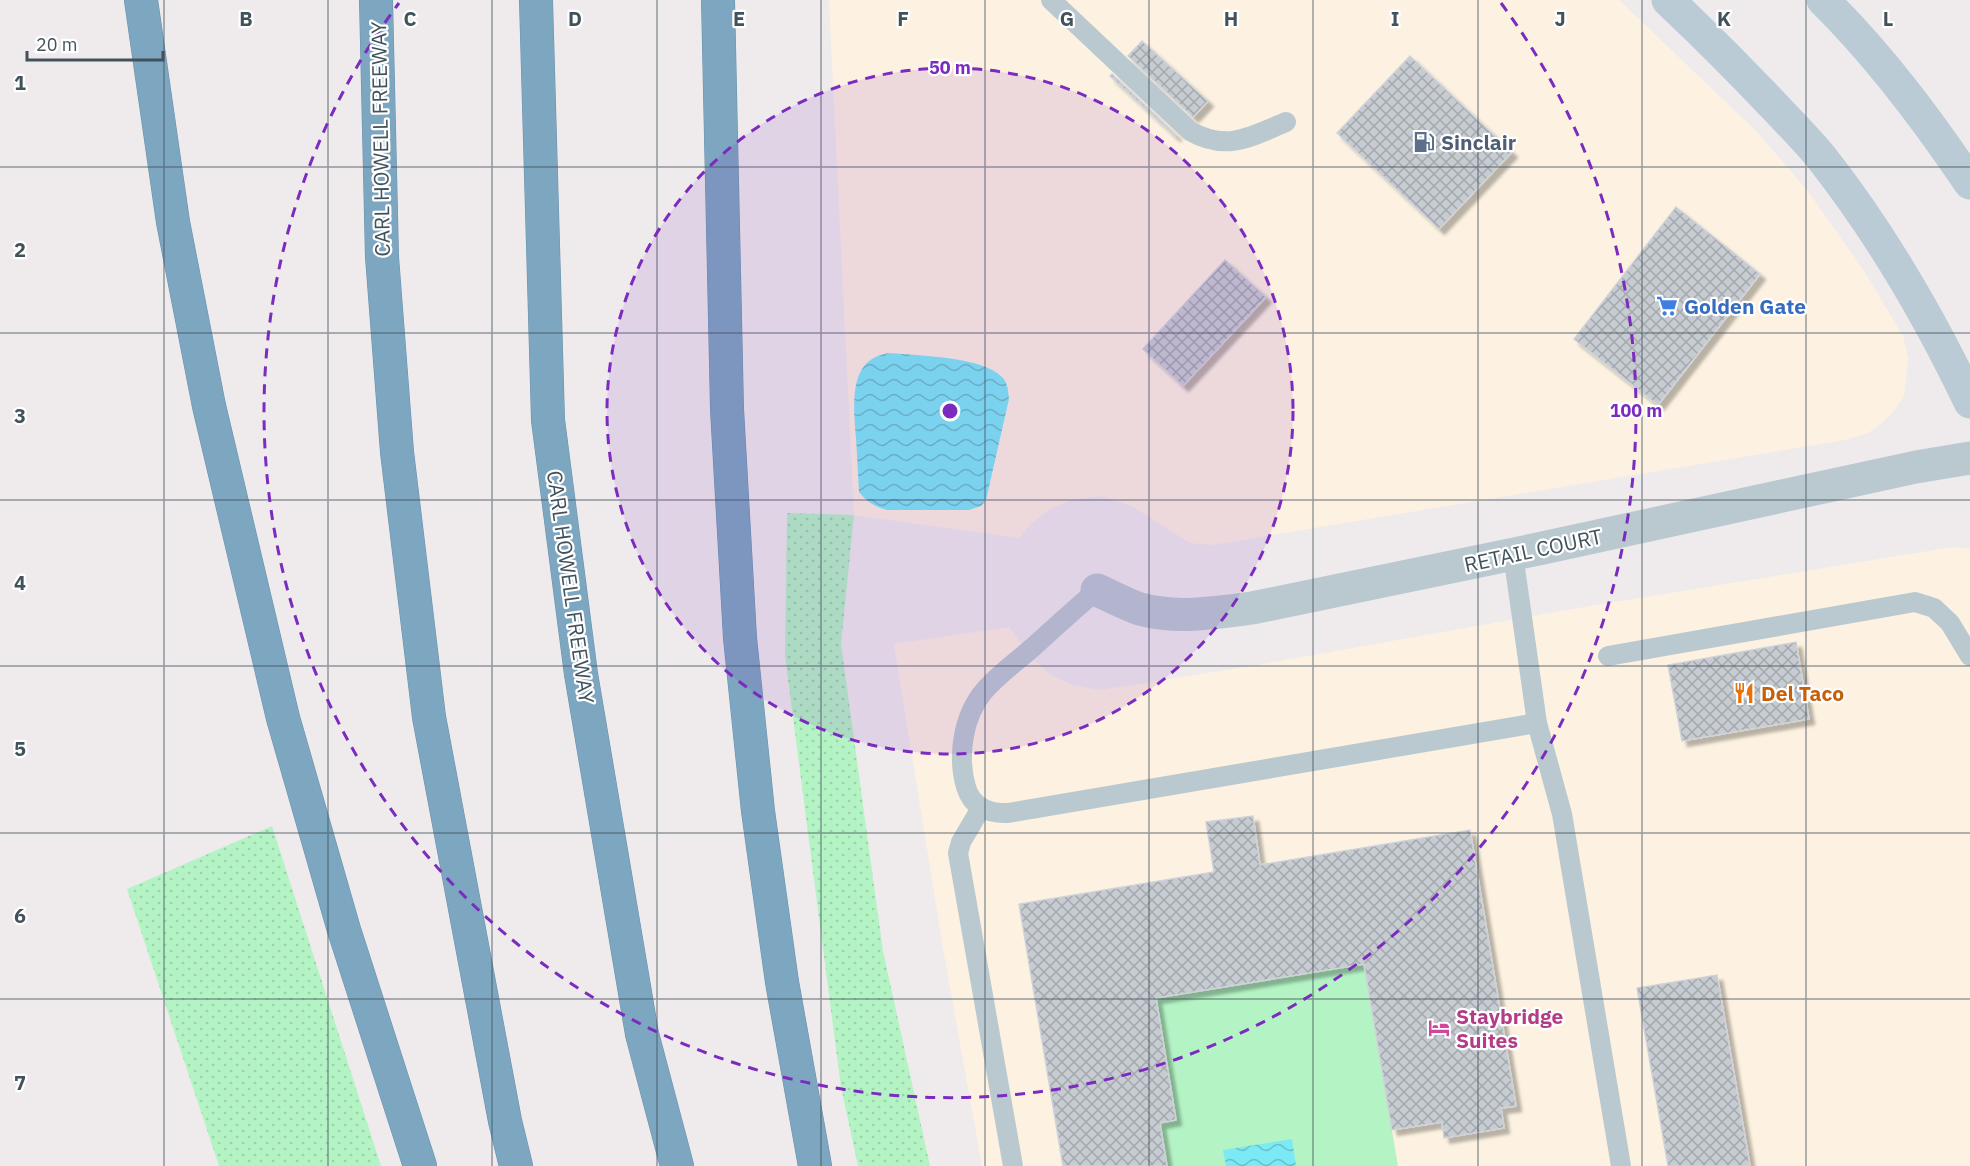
<svg xmlns="http://www.w3.org/2000/svg" width="1970" height="1166" viewBox="0 0 1970 1166" font-family="'IBM Plex Sans',sans-serif">
	<style>
		.commercial { fill: #fdf2e1 }
		.grass { fill: url(#grass-dots) }
		.green { fill: #b4f3c4 }
		.water { fill: url(#water-waves) }
		.building { fill: url(#building-cross-hatch); stroke: #cfd3d9; stroke-width: 1.5; filter: url(#shadow) }
		.lines { fill: none; stroke-linecap: round; stroke-linejoin: round }
		.highway-casing { stroke: #6991ad; stroke-width: 34 }
		.lane { stroke: #bac9d0; stroke-width: 20 }
		.street { stroke: #bac9d0; stroke-width: 33 }
		.secondary { stroke: #bacbd6; stroke-width: 33 }
		.highway { stroke: #7da6c1; stroke-width: 33 }
		.grid { fill: none; stroke: #42525b; stroke-width: 1.5; stroke-opacity: 0.55 }
		.ring { fill: none; stroke: #7b2cbf; stroke-width: 3; stroke-dasharray: 10 8 }
		.labels { text-anchor: middle; dominant-baseline: central; stroke-width: 4.5; stroke-linejoin: round; paint-order: stroke }
		.street-label { font-size: 21px; fill: #42525b; stroke: #fff }
		.service-label { font-size: 21px; font-weight: bold; fill: #4e5e75; stroke: #fff; text-anchor: start }
		.shop-label { font-size: 21px; font-weight: bold; fill: #366cbe; stroke: #fff; text-anchor: start }
		.food-label { font-size: 21px; font-weight: bold; fill: #c56008; stroke: #fff; text-anchor: start }
		.hotel-label { font-size: 21px; font-weight: bold; fill: #b23c85; stroke: #fff; text-anchor: start }
		.grid-label { font-size: 20px; text-anchor: middle; font-weight: bold; fill: #42525b; stroke: #fff; stroke-width: 4.5; stroke-linejoin: round; paint-order: stroke }
		.centre { fill: #7b2cbf; stroke: #fff; stroke-width: 3 }
		.ring-label { font-size: 18px; text-anchor: middle; font-weight: bold; fill: #7b2cbf; stroke: #fff; stroke-width: 4.5; stroke-linejoin: round; paint-order: stroke }
	</style>
	<defs>
		<pattern id="grass-dots" width="8" height="8" patternUnits="userSpaceOnUse" patternTransform="scale(1.5)"><rect width="8" height="8" fill="#b4f3c4"/><path d="M2 2h.1M6 6h.1" fill="none" stroke="#9cd2ab" stroke-width="1.8" stroke-linecap="round"/></pattern>
		<pattern id="water-waves" width="16" height="10" patternUnits="userSpaceOnUse" patternTransform="scale(1.5)"><rect width="16" height="10" fill="#7ceaf5"/><path d="M0 5q4-4 8 0t8 0" fill="none" stroke="#67c0c9"/></pattern>
		<pattern id="building-cross-hatch" width="8" height="8" patternUnits="userSpaceOnUse" patternTransform="scale(1.5)"><rect width="8" height="8" fill="#c7ccd2"/><path d="M0 0l8 8M0 8l8-8" fill="none" stroke="#a3a8ad"/></pattern>
		<filter id="shadow"><feDropShadow dx="5.5" dy="5.5" stdDeviation="1.5" flood-color="#0004"/></filter>
	</defs>
	<rect width="100%" height="100%" fill="#efebec"/>
	<g class="commercial">
		<path d="M 829,0 L 1619,0 L 1757,132 L 1807,190 L 1864,271 L 1903,336 L 1908,358 L 1904,396 L 1893,412 L 1882,423 L 1868,433 L 1845,440 L 1211,545 L 1190,543 L 1132,506 L 1100,496 L 1071,500 L 1048,510 L 1031,524 L 1019,538 L 854,515 Z"/>
		<path d="M 1953,547 L 1970,549 L 1970,1166 L 982,1166 L 943,948 L 894,644 L 1009,627 L 1033,659 L 1051,675 L 1072,685 L 1100,690 L 1258,665 L 1566,610 Z"/>
	</g>
	<g class="grass">
		<path d="M 787,513 L 854,515 L 841,644 L 883,951 L 930,1166 L 858,1166 L 841,1087 L 785,656 Z"/>
		<path d="M 272,826 L 381,1166 L 219,1166 L 127,889 Z"/>
	</g>
	<path class="green" d="M 1361,948 L 1398,1166 L 1167,1166 L 1160,1123 L 1176,1120 L 1137,986 L 1189,993 L 1312,973 Z"/>
	<g class="water">
		<path d="M 890,353 C 919,356 981,356 1002,377 C 1008,383 1008,391 1009,399 L 986,500 L 981,506 L 969,510 L 887,510 C 874,506 867,502 859,492 C 858,474 857,455 856,437 C 854,405 847,358 890,353 Z"/>
		<path d="M 1292,1139 L 1296,1166 L 1226,1166 L 1223,1150 Z"/>
	</g>
	<g class="building">
		<path d="M 1142,41 L 1208,101 L 1193,117 L 1128,56 Z"/>
		<path d="M 1410,56 L 1512,152 L 1439,229 L 1337,133 Z"/>
		<path d="M 1112,74 L 1176,135 L 1175,136 L 1110,76 Z"/>
		<path d="M 1676,207 L 1760,274 L 1658,405 L 1574,339 Z"/>
		<path d="M 1225,260 L 1266,297 L 1183,386 L 1143,349 Z"/>
		<path d="M 1796,642 L 1809,719 L 1682,741 L 1668,665 Z"/>
		<path d="M 1253,816 L 1260,865 L 1470,830 L 1516,1106 L 1501,1108 L 1504,1128 L 1444,1138 L 1442,1122 L 1392,1130 L 1364,964 L 1156,998 L 1176,1120 L 1160,1123 L 1167,1166 L 1063,1166 L 1019,904 L 1214,872 L 1206,822 Z"/>
		<path d="M 1717,975 L 1750,1166 L 1668,1166 L 1637,988 Z"/>
	</g>
	<g class="lines">
		<defs>
			<g id="highway">
				<path d="M 141,0 L 173,222 L 209,406 L 283,718 L 344,930 L 420,1166"/>
				<path d="M 376,0 L 382,257 L 397,452 L 429,717 L 505,1121 L 516,1166"/>
				<path d="M 536,0 L 548,420 L 581,674 L 642,1034 L 677,1166"/>
				<path d="M 718,0 L 727,409 L 740,638 L 758,811 L 782,982 L 815,1166"/>
			</g>
		</defs>
		<use href="#highway" class="highway-casing"/>
		<g class="lane">
			<path d="M 1051,0 L 1190,131 C 1227,152 1250,137 1286,122"/>
			<path d="M 1513,554 L 1537,723 L 1562,814 L 1621,1166"/>
			<path d="M 1097,590 C 1075,609 1053,629 1032,648 C 1016,662 998,675 984,691 C 963,716 957,756 966,787 C 972,807 988,814 1008,813 L 1537,723"/>
			<path d="M 1608,656 L 1915,602 L 1934,608 L 1950,623 L 1970,656"/>
			<path d="M 981,808 L 961,842 L 958,853 L 1013,1166"/>
		</g>
		<path class="street" d="M 1097,590 C 1111,596 1125,604 1140,609 C 1176,619 1215,613 1252,608 L 1538,549 L 1916,467 L 1970,458"/>
		<g class="secondary">
			<path d="M 1668,0 C 1705,35 1740,70 1775,107 C 1790,123 1807,140 1821,157 C 1880,232 1929,316 1970,402"/>
			<path d="M 1823,0 C 1879,55 1926,118 1970,183"/>
		</g>
		<use href="#highway" class="highway"/>
	</g>
	<path class="grid" d="M 164,0 L 164,1166M 328,0 L 328,1166M 492,0 L 492,1166M 657,0 L 657,1166M 821,0 L 821,1166M 985,0 L 985,1166M 1149,0 L 1149,1166M 1313,0 L 1313,1166M 1478,0 L 1478,1166M 1642,0 L 1642,1166M 1806,0 L 1806,1166M 0,167 L 1970,167M 0,333 L 1970,333M 0,500 L 1970,500M 0,666 L 1970,666M 0,833 L 1970,833M 0,999 L 1970,999"/>
	<circle cx="950" cy="411" r="343" fill="#7b2cbf" fill-opacity=".12"/>
	<g class="ring">
		<circle cx="950" cy="411" r="343"/>
		<path d="M1501 3A686 686 0 1 1 399 3"/>
	</g>
	<defs>
		<symbol id="fuel-bare" viewBox="-9 -9 18 18"><path d="M-5.5-6h7V0h2V4h1.3V-2.5L3-4.5l.8-.8L6-3V5H2.5V1h-1V6h-7ZM-4.2-4.7v3.2H.2V-4.7Z" fill="#5c6f8a" stroke="#fff" stroke-width="2.5" paint-order="stroke"/></symbol>
		<symbol id="supermarket-bare" viewBox="-9 -9 18 18"><path d="M-6-5.5h2.5l.6 2H6L4.5 2H-2.5L-4.4-4H-6ZM-1.5 3.2a1.3 1.3 0 1 0 .1 0ZM3 3.2a1.3 1.3 0 1 0 .1 0Z" fill="#3f7fe0" stroke="#fff" stroke-width="2.5" paint-order="stroke"/></symbol>
		<symbol id="restaurant-bare" viewBox="-9 -9 18 18"><path d="M-5-6h1v4h1v-4h1v4h1v-4h1v5L-1.5 .5V6h-2V.5L-5-1ZM5-6V6H3V1.5H1.5Q1.5-4 5-6Z" fill="#e8710a" stroke="#fff" stroke-width="2.5" paint-order="stroke"/></symbol>
		<symbol id="hotel-bare" viewBox="-9 -9 18 18"><path d="M-6-4.5h1.5V1H6V5H4.5V3h-9V5H-6ZM-4 0a1.8 1.8 0 1 1 3.6 0ZM.5 0V-2.5h3Q6-2.5 6 0Z" fill="#d1479c" stroke="#fff" stroke-width="2.5" paint-order="stroke"/></symbol>
	</defs>
	<g fill-rule="evenodd">
		<use href="#fuel-bare" x="1409" y="127" width="30" height="30"/>
		<use href="#supermarket-bare" x="1652" y="291" width="30" height="30"/>
		<use href="#restaurant-bare" x="1729" y="678" width="30" height="30"/>
		<use href="#hotel-bare" x="1424" y="1013" width="30" height="30"/>
	</g>
	<g class="labels">
		<g class="street-label">
			<text transform="translate(380 139) rotate(-91)">CARL HOWELL FREEWAY</text>
			<text transform="translate(1533 550) rotate(-12)">RETAIL COURT</text>
			<text transform="translate(571 587) rotate(82)">CARL HOWELL FREEWAY</text>
		</g>
		<g class="service-label">
			<text x="1441" y="142">Sinclair</text>
		</g>
		<g class="shop-label">
			<text x="1684" y="306">Golden Gate</text>
		</g>
		<g class="food-label">
			<text x="1761" y="693">Del Taco</text>
		</g>
		<g class="hotel-label">
			<text x="1456" y="1016">Staybridge<tspan x="1456" dy="24">Suites</tspan></text>
		</g>
	</g>
	<g class="grid-label">
		<text x="246" y="26">B</text>
		<text x="410" y="26">C</text>
		<text x="575" y="26">D</text>
		<text x="739" y="26">E</text>
		<text x="903" y="26">F</text>
		<text x="1067" y="26">G</text>
		<text x="1231" y="26">H</text>
		<text x="1395" y="26">I</text>
		<text x="1560" y="26">J</text>
		<text x="1724" y="26">K</text>
		<text x="1888" y="26">L</text>
		<text x="20" y="90">1</text>
		<text x="20" y="257">2</text>
		<text x="20" y="423">3</text>
		<text x="20" y="590">4</text>
		<text x="20" y="756">5</text>
		<text x="20" y="923">6</text>
		<text x="20" y="1090">7</text>
	</g>
	<circle cx="950" cy="411" r="9" class="centre"/>
	<g class="ring-label">
		<text x="950" y="74">50 m</text>
		<text x="1636" y="417">100 m</text>
	</g>
	<path d="M27 51v9h136v-9" fill="none" stroke="#42525b" stroke-width="3"/>
	<text x="36" y="51" font-size="18" fill="#42525b" stroke="#ffffff" stroke-width="4.5" paint-order="stroke">20 m</text>
</svg>
